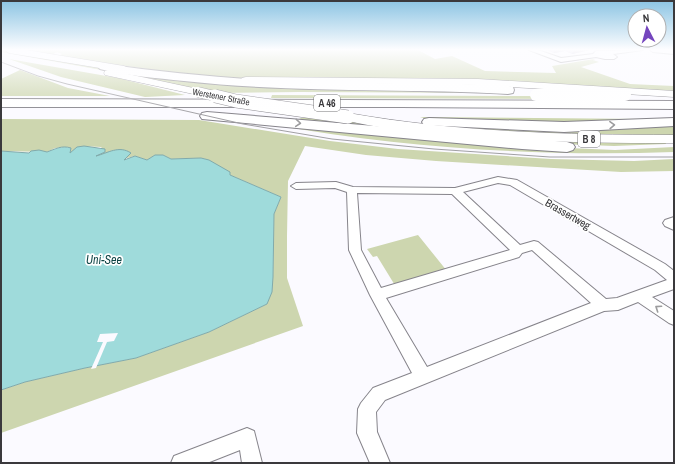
<svg xmlns="http://www.w3.org/2000/svg" width="675" height="464" viewBox="0 0 675 464" font-family="'Archivo Narrow',sans-serif">
	<style>
		.green { fill: #cdd6af }
		.water { fill: #9fdbdb; stroke: #81aaab }
		.pier { fill: #fbfaff }
		.lines { fill: none; stroke-linecap: round; stroke-linejoin: round }
		.street-casing { stroke: #86848b; stroke-width: 2 }
		.secondary-casing { stroke: #86848b; stroke-width: 1 }
		.primary-casing { stroke: #86848b; stroke-width: 1 }
		.highway-casing { stroke: #86848b; stroke-width: 2 }
		.street { fill: #fff; fill-rule: evenodd }
		.secondary { fill: #fff; fill-rule: evenodd }
		.primary { fill: #fff; fill-rule: evenodd }
		.highway { fill: #fff; fill-rule: evenodd }
		.tram { stroke: #a1a0a4; stroke-width: 1 }
		.primary-bridge-far1-casing { stroke: #86848b; stroke-width: 11; stroke-linecap: butt }
		.primary-bridge-casing { stroke: #86848b; stroke-width: 14; stroke-linecap: butt }
		.highway-bridge-casing { stroke: #86848b; stroke-width: 12; stroke-linecap: butt }
		.primary-bridge-far1 { stroke: #fff; stroke-width: 10 }
		.primary-bridge { stroke: #fff; stroke-width: 13 }
		.highway-bridge { stroke: #fff; stroke-width: 12 }
		.wall { fill: #b5acd1 }
		.shaded-wall { fill: #938caa }
		.oneway { stroke: #9c9c9e }
		.labels { text-anchor: middle; dominant-baseline: central; stroke-width: 3.5; stroke-linejoin: round; paint-order: stroke }
		.far-street-label { font-size: 9px; fill: #3a393c; stroke: #fff }
		.shield { fill: #fff; stroke: #757476; stroke-width: 1 }
		.shield-label { font-size: 10px; font-weight: bold; fill: #3a393c }
		.street-label { font-size: 11px; fill: #3a393c; stroke: #fff }
		.water-label { font-size: 12px; font-style: italic; fill: #0e4445; stroke: #fff }
	</style>
	<rect width="100%" height="100%" fill="#fbfaff"/>
	<g class="green">
		<path d="M 1,50 L 105,69 L 236,85 L 302,89 L 431,90 L 511,93 L 299,92 L 212,93 L 124,74 L 1,52 Z"/>
		<path d="M 26,50 L 418,50 L 435,59 L 452,56 L 485,71 L 556,73 L 552,66 L 594,59 L 595,59 L 593,60 L 599,62 L 581,67 L 630,84 L 674,86 L 674,92 L 220,78 L 154,70 L 58,56 L 62,54 L 57,52 L 52,55 Z"/>
		<path d="M 9,59 L 118,78 L 185,95 L 145,97 L 61,77 Z"/>
		<path d="M 20,70 L 68,88 L 110,96 L 1,96 L 1,79 Z"/>
		<path d="M 272,95 L 530,96 L 567,97 L 569,99 L 271,98 Z"/>
		<path d="M 420,117 L 646,119 L 614,123 L 431,120 Z"/>
		<path d="M 301,118 L 323,118 L 382,126 L 665,141 L 666,144 L 614,146 L 532,143 L 299,121 L 299,119 Z"/>
		<path d="M 1,119 L 199,120 L 330,141 L 398,149 L 551,159 L 634,161 L 674,159 L 674,171 L 621,172 L 436,161 L 366,155 L 305,146 L 288,181 L 287,236 L 287,278 L 303,326 L 1,433 L 1,390 L 25,382 L 85,368 L 136,358 L 209,332 L 267,304 L 273,277 L 274,214 L 281,197 L 230,175 L 209,160 L 201,158 L 171,159 L 163,155 L 155,155 L 147,160 L 135,156 L 123,159 L 127,158 L 95,156 L 105,152 L 101,147 C 89,146 79,146 70,153 L 69,147 L 55,148 L 47,152 L 1,151 Z"/>
		<path d="M 274,125 L 545,147 L 615,150 L 674,147 L 674,152 C 541,157 405,148 274,125 Z"/>
		<path d="M 674,125 L 674,138 L 606,138 L 446,127 L 537,130 Z"/>
		<path d="M 418,235 L 447,271 L 396,287 L 377,256 L 373,257 L 367,249 Z"/>
	</g>
	<path class="water" d="M 84,146 L 105,149 L 105,152 L 96,156 C 108,153 119,145 131,153 L 124,160 L 135,156 L 147,160 L 155,155 L 163,155 L 171,159 L 201,158 L 209,160 L 230,172 L 230,175 L 281,197 L 274,214 L 273,277 L 272,292 L 267,304 L 209,332 L 136,358 L 85,368 L 25,382 L 1,390 L 1,151 L 29,153 L 31,151 L 39,150 L 47,152 C 55,149 62,145 71,148 L 70,153 L 77,147 Z"/>
	<path class="pier" d="M 118,333 L 114,341 L 107,342 L 96,368 L 91,369 L 103,342 L 97,342 L 100,334 Z"/>
	<g class="lines">
		<defs>
			<g id="street">
				<path d="M 529,50 L 538,50 L 561,58 L 593,54 L 596,51 L 643,50 L 613,54 L 617,57 L 614,59 L 605,59 L 596,57 L 561,62 Z"/>
				<path d="M 650,50 L 674,50 L 674,54 L 653,52 Z"/>
				<path d="M 498,177 L 517,180 L 665,264 L 674,271 L 674,289 L 652,297 L 674,311 L 674,325 L 669,323 L 638,302 L 618,310 L 604,311 L 385,400 L 376,412 L 377,432 L 390,463 L 370,463 L 357,433 L 358,409 L 361,403 L 373,388 L 412,373 L 370,295 L 349,250 L 347,192 L 335,188 L 296,189 L 291,186 L 296,183 L 336,182 L 353,187 L 455,188 ZM 498,183 L 510,185 L 655,270 L 667,280 L 617,298 L 606,299 L 538,242 L 534,241 L 520,245 L 463,192 ZM 357,193 L 452,194 L 510,250 L 381,288 L 361,250 ZM 532,250 L 591,303 L 427,367 L 386,298 L 519,257 L 522,253 Z"/>
				<path d="M 674,217 L 674,230 L 665,226 L 663,223 L 665,220 Z"/>
				<path d="M 247,428 L 254,431 L 262,463 L 242,463 L 240,450 L 207,463 L 171,463 L 174,456 Z"/>
			</g>
			<path id="secondary" d="M 668,50 L 674,50 L 674,53 Z"/>
			<g id="primary">
				<path d="M 5,50 L 26,50 L 124,66 L 129,69 L 124,72 L 9,53 Z"/>
				<path d="M 109,70 L 198,89 L 204,92 L 198,95 L 105,75 L 104,73 L 105,71 Z"/>
				<path d="M 246,77 L 478,79 L 674,91 L 674,97 L 478,85 L 242,82 L 241,80 L 242,78 Z"/>
				<path d="M 348,113 C 456,132 564,135 674,135 L 674,143 C 598,143 522,142 446,135 C 412,132 377,128 344,120 L 342,117 L 344,114 Z"/>
			</g>
			<g id="highway">
				<path d="M 104,64 C 183,75 263,82 343,83 C 382,83 422,83 461,84 C 478,85 496,83 513,87 L 514,90 L 513,93 L 508,94 C 400,88 292,93 184,81 C 156,78 127,76 100,69 L 98,67 L 100,65 Z"/>
				<path d="M 1,99 L 674,101 L 674,109 L 401,107 L 1,107 Z"/>
				<path d="M 207,112 L 567,142 L 573,144 L 575,147 L 573,150 L 567,152 L 522,149 L 202,119 L 200,116 L 202,113 Z"/>
				<path d="M 429,118 L 564,122 L 674,118 L 674,126 L 564,132 L 424,125 L 422,122 L 424,119 Z"/>
			</g>
		</defs>
		<use href="#street" class="street-casing"/>
		<use href="#secondary" class="secondary-casing"/>
		<use href="#primary" class="primary-casing"/>
		<use href="#highway" class="highway-casing"/>
		<use href="#street" class="street"/>
		<use href="#secondary" class="secondary"/>
		<use href="#primary" class="primary"/>
		<use href="#highway" class="highway"/>
		<path class="tram" d="M 1,62 L 38,76 L 67,84 L 243,124 L 332,139 L 434,149 L 550,157 L 674,157"/>
		<defs>
			<path id="primary-bridge-far1" d="M 198,92 L 219,97"/>
			<path id="primary-bridge" d="M 215,96 L 236,101 L 348,117"/>
			<path id="highway-bridge" d="M 536,95 L 625,95"/>
		</defs>
		<use href="#primary-bridge-far1" class="primary-bridge-far1-casing"/>
		<use href="#primary-bridge" class="primary-bridge-casing"/>
		<use href="#highway-bridge" class="highway-bridge-casing"/>
		<use href="#primary-bridge-far1" class="primary-bridge-far1"/>
		<use href="#primary-bridge" class="primary-bridge"/>
		<use href="#highway-bridge" class="highway-bridge"/>
	</g>
	<path class="wall" d="M 546,50 L 590,50 L 572,54 L 565,51 L 554,53 Z"/>
	<g class="shaded-wall">
		<path d="M 555,50 L 566,50 L 565,51 L 554,53 Z"/>
		<path d="M 574,50 L 590,50 L 572,54 Z"/>
	</g>
	<defs><path id="oneway-chevron" d="M-2-3.5L2.5 0L-2 3.5" fill="none" stroke-width="1.6" stroke-linecap="round" stroke-linejoin="round"/></defs>
	<g class="oneway">
		<use href="#oneway-chevron" transform="translate(298 123) rotate(5)"/>
		<use href="#oneway-chevron" transform="translate(612 125) rotate(-2)"/>
		<use href="#oneway-chevron" transform="translate(658 308) rotate(-146)"/>
	</g>
	<linearGradient id="sky" x2="0" y2="1"><stop stop-color="#8bc4e3"/><stop offset="0.43" stop-color="#fdfdff"/><stop offset="1" stop-color="#fdfdff" stop-opacity="0"/></linearGradient>
	<rect width="675" height="115" fill="url(#sky)"/>
	<g class="labels">
		<g class="far-street-label">
			<text transform="translate(221 97) rotate(11)">Werstener Straße</text>
		</g>
		<g class="shield">
			<rect x="314" y="95" width="26" height="16" rx="3"/>
			<rect x="578" y="131" width="22" height="16" rx="3"/>
		</g>
		<g class="shield-label">
			<text x="327" y="103">A 46</text>
			<text x="589" y="139">B 8</text>
		</g>
		<g class="street-label">
			<text transform="translate(568 214) rotate(30)">Brassertweg</text>
		</g>
		<g class="water-label">
			<text x="104" y="260">Uni-See</text>
		</g>
	</g>
	<rect width="675" height="464" fill="none" stroke="#3a393c" stroke-width="4"/>
	<g transform="translate(647 28) rotate(354)"><circle r="19" fill="#ffffff" stroke="#b0b0b1"/>
	<path d="M0-3L7 15L0 10L-7 15Z" fill="#7546be"/>
	<text y="-6" font-size="11" font-weight="bold" text-anchor="middle" fill="#3a393c">N</text>
	</g>
</svg>
